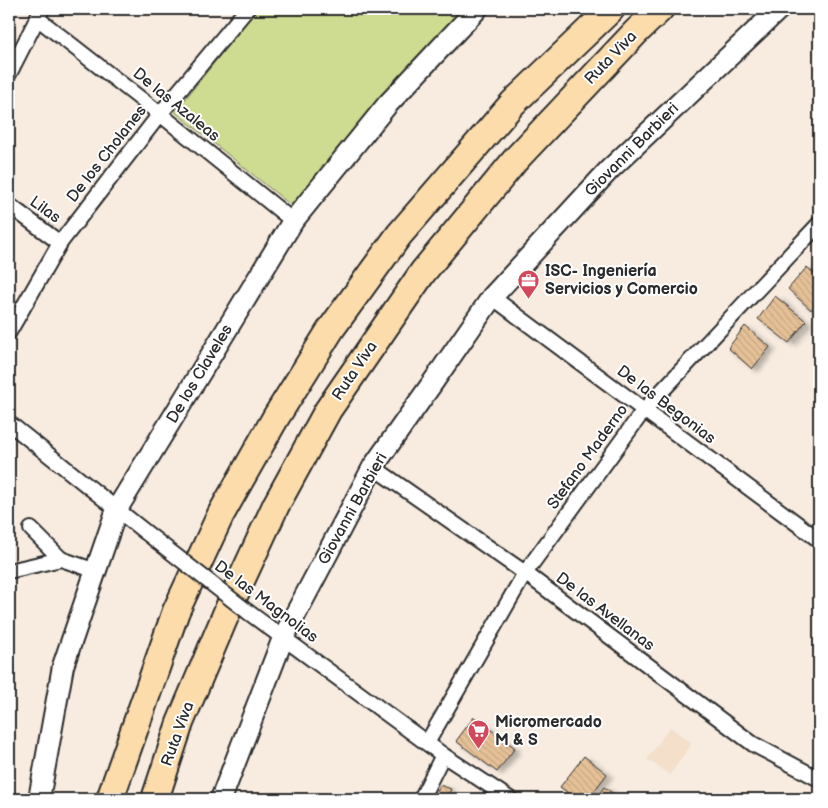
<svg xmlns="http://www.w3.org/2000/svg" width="828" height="808" viewBox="0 0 828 808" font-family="'Balsamiq Sans',sans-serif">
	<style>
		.built { fill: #f3dfca }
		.green { fill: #cddc90; stroke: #7c845e }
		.building { fill: url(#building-back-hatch); stroke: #2b2b2b; filter: url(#shadow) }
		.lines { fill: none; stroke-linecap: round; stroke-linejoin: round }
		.street-casing { stroke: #2b2b2b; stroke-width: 18 }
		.secondary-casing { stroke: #2b2b2b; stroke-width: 24 }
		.highway-casing { stroke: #2b2b2b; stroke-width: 30 }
		.street { stroke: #fff; stroke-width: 14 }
		.secondary { stroke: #fff; stroke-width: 20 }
		.highway { stroke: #fcdcab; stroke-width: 26 }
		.street-bridge-casing { stroke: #2b2b2b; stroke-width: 18; stroke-linecap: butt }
		.street-bridge { stroke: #fff; stroke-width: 14 }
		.labels { text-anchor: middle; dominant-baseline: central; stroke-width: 4; stroke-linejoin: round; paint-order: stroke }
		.street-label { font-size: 16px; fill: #2b2b2b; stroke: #fff }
		.poi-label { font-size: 16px; font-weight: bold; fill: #2b2b2b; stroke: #fff; text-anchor: start }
	</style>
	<defs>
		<pattern id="building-back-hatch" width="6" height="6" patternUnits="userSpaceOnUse" patternTransform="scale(1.25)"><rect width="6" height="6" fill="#e6c197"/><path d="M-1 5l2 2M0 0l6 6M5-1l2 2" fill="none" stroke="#c5a682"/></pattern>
		<filter id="shadow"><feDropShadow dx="5.5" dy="3" stdDeviation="2.5" flood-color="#0004"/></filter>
	</defs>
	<rect width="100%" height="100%" fill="#f8ece0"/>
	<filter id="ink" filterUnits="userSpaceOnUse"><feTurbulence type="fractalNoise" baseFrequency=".02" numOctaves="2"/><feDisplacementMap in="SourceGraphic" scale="10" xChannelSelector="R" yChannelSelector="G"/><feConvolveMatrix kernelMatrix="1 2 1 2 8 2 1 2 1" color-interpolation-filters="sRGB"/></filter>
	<g filter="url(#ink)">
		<path class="built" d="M 670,727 L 692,743 L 670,775 L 647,759 Z"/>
		<path class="green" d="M 257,9 L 462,9 L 379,98 L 292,206 L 175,112 Z"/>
		<g class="building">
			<path d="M 807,267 L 819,278 L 819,300 L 811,310 L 788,289 Z"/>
			<path d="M 775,296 L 806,321 L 789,343 L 758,319 Z"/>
			<path d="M 745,326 L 770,347 L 752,369 L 728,348 Z"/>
			<path d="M 474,717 L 515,748 L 497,772 L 456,741 Z"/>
			<path d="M 584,756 L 607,774 L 588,799 L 576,799 L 560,787 Z"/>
			<path d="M 440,785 L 451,789 L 446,799 L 433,799 Z"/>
			<path d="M 604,787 L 621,799 L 595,799 Z"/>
		</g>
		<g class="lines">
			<defs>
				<g id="street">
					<path d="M 37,18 L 160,114 L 293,221"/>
					<path d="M 9,74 L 42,9"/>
					<path d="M 9,205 L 60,243"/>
					<path d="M 492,297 L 819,540"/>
					<path d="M 9,332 L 60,243 L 160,114 L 247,9"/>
					<path d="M 9,423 L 144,531"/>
					<path d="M 373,467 L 525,573 L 753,744 L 819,779"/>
					<path d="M 31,529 L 61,559"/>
					<path d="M 9,571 L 61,559 L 96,571"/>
					<path d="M 248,612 L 443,755 L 510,799"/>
					<path d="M 427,743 L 525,573 L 644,410 L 819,224"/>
					<path d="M 421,799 L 443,755"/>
				</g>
				<g id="secondary">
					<path d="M 39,799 L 63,666 L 117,509 L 293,221 L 387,105 L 477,9"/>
					<path d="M 221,799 L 283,638 L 373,467 L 431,385 L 492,297 L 609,170 L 779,9"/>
				</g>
				<g id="highway">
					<path d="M 110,799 L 176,611 L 221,514 L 276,417 L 331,329 L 399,235 L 513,103 L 611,9"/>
					<path d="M 155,799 L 180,723 L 232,600 L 276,505 L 328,410 L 423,272 L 517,158 L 636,32 L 660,9"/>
				</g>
			</defs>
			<use href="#street" class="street-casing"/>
			<use href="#secondary" class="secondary-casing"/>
			<use href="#highway" class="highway-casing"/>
			<use href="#street" class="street"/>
			<use href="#secondary" class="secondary"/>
			<use href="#highway" class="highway"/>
			<defs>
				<path id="street-bridge" d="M 144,531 L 248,612"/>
			</defs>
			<use href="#street-bridge" class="street-bridge-casing"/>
			<use href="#street-bridge" class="street-bridge"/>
		</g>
	</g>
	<defs>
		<symbol id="office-pin" viewBox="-11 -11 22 30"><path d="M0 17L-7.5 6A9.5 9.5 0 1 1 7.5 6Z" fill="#d1495b" stroke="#fff"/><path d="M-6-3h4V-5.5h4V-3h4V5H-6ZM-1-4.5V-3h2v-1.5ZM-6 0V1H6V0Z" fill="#fff"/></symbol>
		<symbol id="supermarket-pin" viewBox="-11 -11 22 30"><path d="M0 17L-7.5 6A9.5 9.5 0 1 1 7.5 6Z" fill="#d1495b" stroke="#fff"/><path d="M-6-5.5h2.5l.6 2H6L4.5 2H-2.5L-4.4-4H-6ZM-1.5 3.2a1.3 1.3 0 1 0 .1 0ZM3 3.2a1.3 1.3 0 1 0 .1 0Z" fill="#fff"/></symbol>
	</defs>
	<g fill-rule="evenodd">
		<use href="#office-pin" x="516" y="268" width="25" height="34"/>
		<use href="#supermarket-pin" x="466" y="718" width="25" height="34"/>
	</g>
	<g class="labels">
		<g class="street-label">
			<text transform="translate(611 58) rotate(-46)">Ruta Viva</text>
			<text transform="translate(176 105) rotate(39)">De las Azaleas</text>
			<text transform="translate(632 150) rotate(-45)">Giovanni Barbieri</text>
			<text transform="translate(107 154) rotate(-52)">De los Cholanes</text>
			<text transform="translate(45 210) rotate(36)">Lilas</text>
			<text transform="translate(355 371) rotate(-56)">Ruta Viva</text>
			<text transform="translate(200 374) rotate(-59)">De los Claveles</text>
			<text transform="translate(666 405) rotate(37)">De las Begonias</text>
			<text transform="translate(588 457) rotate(-54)">Stefano Maderno</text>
			<text transform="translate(353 509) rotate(-61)">Giovanni Barbieri</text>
			<text transform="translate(266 602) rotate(37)">De las Magnolias</text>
			<text transform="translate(605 612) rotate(37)">De las Avellanas</text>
			<text transform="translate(178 734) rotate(-70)">Ruta Viva</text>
		</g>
		<g class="poi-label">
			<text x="545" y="271">ISC- Ingeniería<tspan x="545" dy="18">Servicios y Comercio</tspan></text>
			<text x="495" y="722">Micromercado<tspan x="495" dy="18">M &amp; S</tspan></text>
		</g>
	</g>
	<rect width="828" height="808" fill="none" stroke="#fff" stroke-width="30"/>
	<rect x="15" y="15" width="798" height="778" fill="none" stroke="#2b2b2b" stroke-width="2" filter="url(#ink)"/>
</svg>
